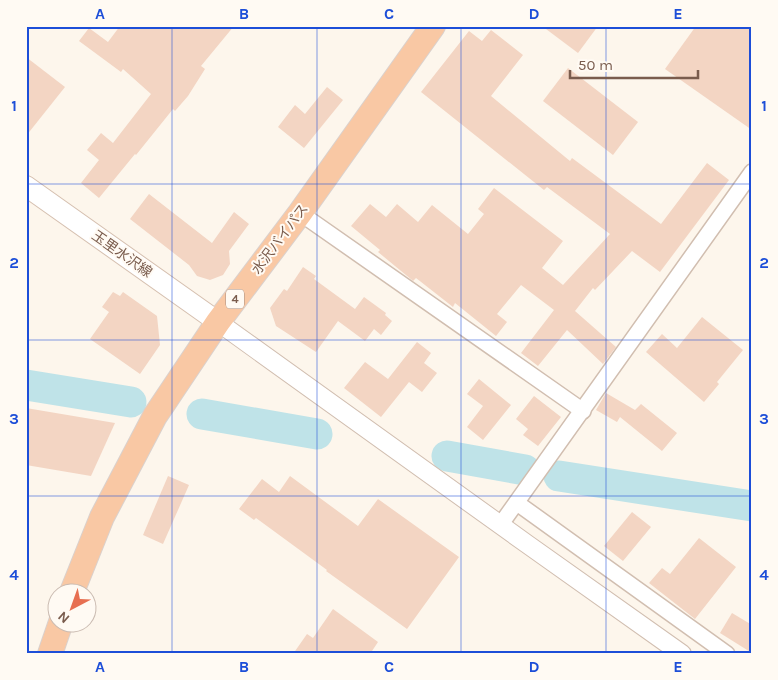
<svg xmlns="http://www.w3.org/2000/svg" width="778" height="680" viewBox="0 0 778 680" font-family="Karla,'Noto Sans JP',sans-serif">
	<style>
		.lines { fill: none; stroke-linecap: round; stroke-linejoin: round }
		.river { stroke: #bfe3e8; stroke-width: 31 }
		.building { fill: #f3d5c3 }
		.minor-casing { stroke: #d1beb0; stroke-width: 18 }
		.tertiary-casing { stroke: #d1beb0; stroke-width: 20 }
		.secondary-casing { stroke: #d6c0b0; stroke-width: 22 }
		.trunk-casing { stroke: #dad1cd; stroke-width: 26 }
		.minor { stroke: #fff; stroke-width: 15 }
		.tertiary { stroke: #fff; stroke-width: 18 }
		.secondary { stroke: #fff; stroke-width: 20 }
		.trunk { stroke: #f9c8a4; stroke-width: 24 }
		.grid { fill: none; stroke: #1d4ed8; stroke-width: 1; stroke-opacity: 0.55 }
		.labels { text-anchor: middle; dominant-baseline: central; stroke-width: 4; stroke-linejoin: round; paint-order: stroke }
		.shield { fill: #fffaf3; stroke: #a28b7f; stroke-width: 1 }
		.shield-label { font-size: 12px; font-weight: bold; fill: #7a5c4d }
		.street-label { font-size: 14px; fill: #7a5c4d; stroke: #fffaf3 }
		.neatline { fill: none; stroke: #1d4ed8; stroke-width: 2 }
		.grid-label { font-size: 16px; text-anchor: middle; font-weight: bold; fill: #1d4ed8 }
	</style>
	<rect width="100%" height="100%" fill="#fdf6ec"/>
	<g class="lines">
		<g class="river">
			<path d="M 26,385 L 131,402"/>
			<path d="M 202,414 L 317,434"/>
			<path d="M 447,456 L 525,470"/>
			<path d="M 559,476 L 752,506"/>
		</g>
	</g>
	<g class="building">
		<path d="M 120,26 L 234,26 L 201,66 L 205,69 L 188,96 L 175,111 L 173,109 L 136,155 L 135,154 L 99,198 L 81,183 L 99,160 L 87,150 L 101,133 L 113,143 L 151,94 L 123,69 L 121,72 L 79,41 L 89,28 L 108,42 Z"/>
		<path d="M 542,26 L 598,26 L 578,53 Z"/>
		<path d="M 696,26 L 752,26 L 752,130 L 665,69 Z"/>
		<path d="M 491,30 L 523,55 L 491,96 L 570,161 L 572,158 L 661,224 L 707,163 L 729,180 L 660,272 L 632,251 L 595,290 L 593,288 L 575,311 L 616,347 L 603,364 L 567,330 L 538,366 L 521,353 L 554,310 L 521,285 L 497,314 L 507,322 L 496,336 L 455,303 L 453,307 L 416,278 L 413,281 L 412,280 L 378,252 L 380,250 L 351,226 L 370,204 L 386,217 L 397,204 L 418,222 L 432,205 L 468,234 L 484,214 L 478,209 L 494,188 L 563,241 L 542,268 L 563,285 L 610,234 L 547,187 L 544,190 L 421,92 L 469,31 L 482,41 Z"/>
		<path d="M 26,57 L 65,87 L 26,136 Z"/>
		<path d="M 568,68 L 638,122 L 613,155 L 543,101 Z"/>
		<path d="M 327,87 L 343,100 L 304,148 L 278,127 L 295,105 L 305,114 Z"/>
		<path d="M 149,194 L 212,243 L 234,212 L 249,224 L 229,251 L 230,264 L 223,275 L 210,280 L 197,276 L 189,265 L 130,219 Z"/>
		<path d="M 303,267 L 316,276 L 314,279 L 355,309 L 364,297 L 386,313 L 385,315 L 392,321 L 381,335 L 374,329 L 365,341 L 338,321 L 316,352 L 276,326 L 270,308 L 284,289 L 287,291 Z"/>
		<path d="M 113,292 L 120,296 L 123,292 L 157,316 L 160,345 L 140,374 L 90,339 L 109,312 L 102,307 Z"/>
		<path d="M 702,317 L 743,350 L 717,382 L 719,384 L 704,402 L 646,352 L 662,334 L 677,348 Z"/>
		<path d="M 417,342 L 431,353 L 424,363 L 437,373 L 422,392 L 409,382 L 381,417 L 344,388 L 365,362 L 388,379 Z"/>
		<path d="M 479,379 L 511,405 L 483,440 L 467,427 L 483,406 L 467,394 Z"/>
		<path d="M 606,393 L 635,410 L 641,404 L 677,433 L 662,451 L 620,417 L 617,422 L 596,410 Z"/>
		<path d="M 534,396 L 561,417 L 538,446 L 523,435 L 528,429 L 516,419 Z"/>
		<path d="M 26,408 L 115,423 L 91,476 L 26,465 Z"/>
		<path d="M 168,476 L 189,485 L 163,544 L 143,535 Z"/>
		<path d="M 290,476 L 358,526 L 378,499 L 459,557 L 407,629 L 326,571 L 327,570 L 256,518 L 254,520 L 239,509 L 262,479 L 279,492 Z"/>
		<path d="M 632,512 L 651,527 L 623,561 L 604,546 Z"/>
		<path d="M 699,538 L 736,567 L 695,619 L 649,583 L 662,568 L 670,574 Z"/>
		<path d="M 333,609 L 378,642 L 370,654 L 293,654 L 307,634 L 313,638 Z"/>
		<path d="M 732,613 L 752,625 L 752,653 L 720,633 Z"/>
	</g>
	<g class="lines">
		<defs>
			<g id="minor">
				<path d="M 300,213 L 583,411"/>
				<path d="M 517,503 L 727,654"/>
				<path d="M 501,524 L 752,172"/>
			</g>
			<path id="tertiary" d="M 218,322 L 527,544 L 682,654"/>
			<path id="secondary" d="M 26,186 L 218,322"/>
			<g id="trunk">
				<path d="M 72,592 L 102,517 L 155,416 L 218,322 L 300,213 L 433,26"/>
				<path d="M 50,654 L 61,622"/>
			</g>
		</defs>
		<use href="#minor" class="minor-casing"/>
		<use href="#tertiary" class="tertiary-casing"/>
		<use href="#secondary" class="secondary-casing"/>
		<use href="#trunk" class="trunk-casing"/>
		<use href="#minor" class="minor"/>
		<use href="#tertiary" class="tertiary"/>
		<use href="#secondary" class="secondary"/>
		<use href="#trunk" class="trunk"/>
	</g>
	<path class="grid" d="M 172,26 L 172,654M 317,26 L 317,654M 461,26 L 461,654M 606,26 L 606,654M 26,184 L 752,184M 26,340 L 752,340M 26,496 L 752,496"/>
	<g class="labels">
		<rect class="shield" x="226" y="289.5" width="18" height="19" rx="4"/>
		<g class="shield-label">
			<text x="235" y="299">4</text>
		</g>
		<g class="street-label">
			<text transform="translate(280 239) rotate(-53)">水沢バイパス</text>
			<text transform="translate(122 254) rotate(35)">玉里水沢線</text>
		</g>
	</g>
	<rect width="778" height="680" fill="none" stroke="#fffaf3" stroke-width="55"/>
	<g transform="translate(72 608) rotate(221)"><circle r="24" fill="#fffaf3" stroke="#cabbb1"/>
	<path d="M0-4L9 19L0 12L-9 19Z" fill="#e76f51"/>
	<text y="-8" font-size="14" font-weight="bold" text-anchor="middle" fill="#7a5c4d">N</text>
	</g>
	<path d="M570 70v8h128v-8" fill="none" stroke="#7a5c4d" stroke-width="2.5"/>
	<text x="578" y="70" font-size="15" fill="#7a5c4d" stroke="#fffaf3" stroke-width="4" paint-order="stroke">50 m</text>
	<rect x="28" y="28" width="722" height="624" class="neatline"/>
	<g class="grid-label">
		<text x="100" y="19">A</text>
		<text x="244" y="19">B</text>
		<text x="389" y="19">C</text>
		<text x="534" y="19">D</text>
		<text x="678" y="19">E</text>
		<text x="14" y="111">1</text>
		<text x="764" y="111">1</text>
		<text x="14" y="268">2</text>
		<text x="764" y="268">2</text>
		<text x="14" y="424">3</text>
		<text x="764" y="424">3</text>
		<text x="14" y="580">4</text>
		<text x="764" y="580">4</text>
		<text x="100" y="672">A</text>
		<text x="244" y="672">B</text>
		<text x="389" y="672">C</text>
		<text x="534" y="672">D</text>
		<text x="678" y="672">E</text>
	</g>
</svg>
